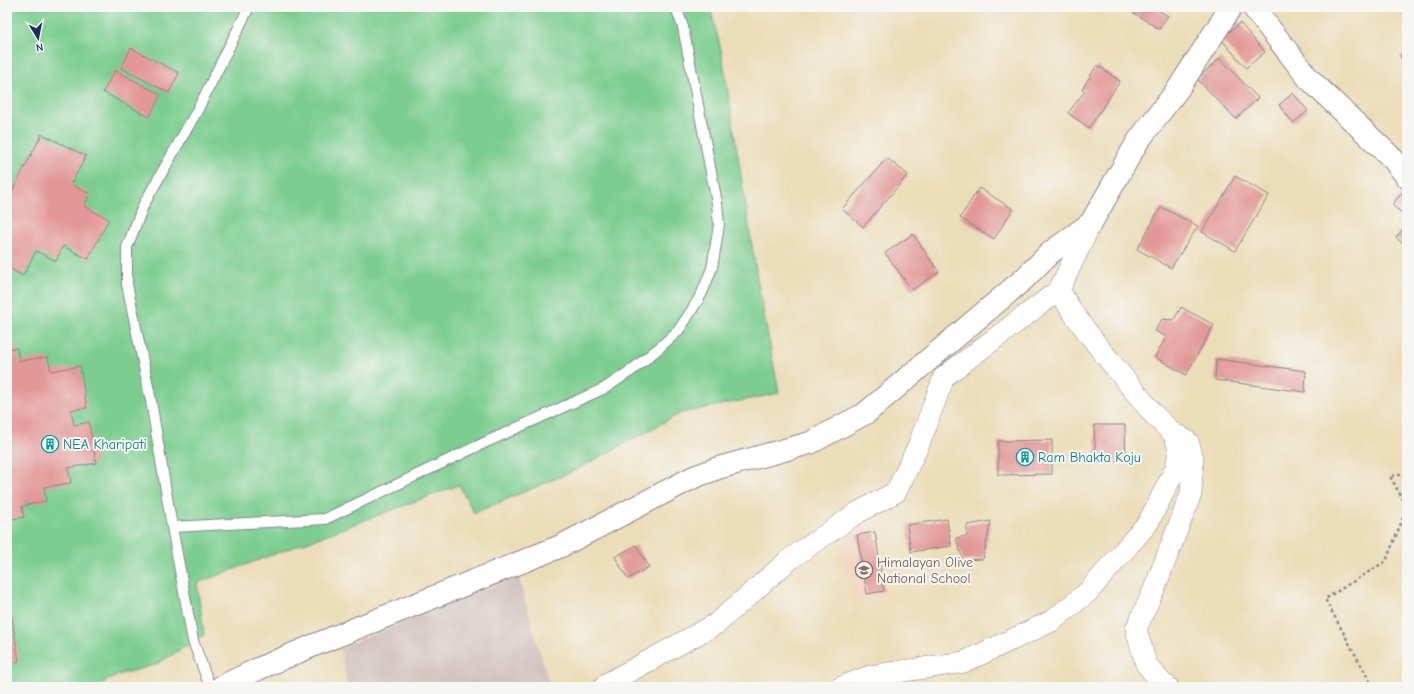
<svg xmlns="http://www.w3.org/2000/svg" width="1414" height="694" viewBox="0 0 1414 694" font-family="'Comic Neue',sans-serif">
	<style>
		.built { fill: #f4d3c1 }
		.industrial { fill: #d0c0bc }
		.green { fill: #7ccd8f; stroke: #4c7e76 }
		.building { fill: #e29896 }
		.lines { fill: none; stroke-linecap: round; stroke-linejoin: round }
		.lane-casing { stroke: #84868c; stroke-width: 12 }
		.street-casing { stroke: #84868c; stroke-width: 22 }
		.secondary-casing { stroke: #84868c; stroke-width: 24 }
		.path { stroke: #84868c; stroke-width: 2.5; stroke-dasharray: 3 3; stroke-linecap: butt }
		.lane { stroke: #fff; stroke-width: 10 }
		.street { stroke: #fff; stroke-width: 21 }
		.secondary { stroke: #fff; stroke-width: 22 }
		.labels { text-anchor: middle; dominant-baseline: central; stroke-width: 4; stroke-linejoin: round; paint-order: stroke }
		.culture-label { font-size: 14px; fill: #0d838f; stroke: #f6f6f2; text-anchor: start }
		.education-label { font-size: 14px; fill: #785e54; stroke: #f6f6f2; text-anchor: start }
	</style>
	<rect width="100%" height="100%" fill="#f6f6f2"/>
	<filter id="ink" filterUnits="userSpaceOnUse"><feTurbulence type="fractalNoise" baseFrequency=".025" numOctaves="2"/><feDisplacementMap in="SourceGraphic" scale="8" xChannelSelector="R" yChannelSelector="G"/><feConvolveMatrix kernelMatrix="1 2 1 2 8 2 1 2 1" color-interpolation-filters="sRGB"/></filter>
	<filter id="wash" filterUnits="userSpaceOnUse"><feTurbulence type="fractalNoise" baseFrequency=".012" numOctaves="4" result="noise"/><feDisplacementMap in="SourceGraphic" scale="16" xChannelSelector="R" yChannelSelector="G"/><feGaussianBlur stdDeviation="0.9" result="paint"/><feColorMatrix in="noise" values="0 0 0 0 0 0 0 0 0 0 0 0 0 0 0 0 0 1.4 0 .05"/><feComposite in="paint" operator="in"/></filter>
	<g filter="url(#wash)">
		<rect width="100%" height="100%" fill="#ecddb9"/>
		<path class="built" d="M 872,523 L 886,595 L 852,599 L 841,545 Z"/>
		<path class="industrial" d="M 518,576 L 550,687 L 348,687 L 340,648 Z"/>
		<path class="green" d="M 7,7 L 710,7 L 722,54 L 758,284 L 779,393 L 681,413 L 576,470 L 474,513 L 459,485 L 197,583 L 204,635 L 155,665 L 121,674 L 94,687 L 7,687 Z"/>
		<g id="blocks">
			<g class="building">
				<path d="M 1124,7 L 1153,7 L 1168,16 L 1159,29 Z"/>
				<path d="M 1240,23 L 1265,52 L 1246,68 L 1221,39 Z"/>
				<path d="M 131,48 L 179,73 L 169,93 L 121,68 Z"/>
				<path d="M 1407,52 L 1407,67 L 1400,56 Z"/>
				<path d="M 1220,58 L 1258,98 L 1236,119 L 1197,79 Z"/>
				<path d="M 1097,65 L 1120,81 L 1089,128 L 1068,113 L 1085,91 L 1082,89 Z"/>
				<path d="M 115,70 L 161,95 L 149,117 L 103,92 Z"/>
				<path d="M 1293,93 L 1308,111 L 1293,123 L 1279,105 Z"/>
				<path d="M 42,134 L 86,156 L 71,184 L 90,194 L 84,206 L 109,219 L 88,259 L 63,246 L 56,261 L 36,251 L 23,276 L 7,267 L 7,201 Z"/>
				<path d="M 887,158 L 908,175 L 863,227 L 842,209 Z"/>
				<path d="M 1235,176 L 1269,195 L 1235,251 L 1202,232 Z"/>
				<path d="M 979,188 L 1013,209 L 994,239 L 960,218 Z"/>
				<path d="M 1405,189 L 1407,190 L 1407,217 L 1392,205 Z"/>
				<path d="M 1161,207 L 1198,226 L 1171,268 L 1137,249 Z"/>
				<path d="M 1407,224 L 1407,246 L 1396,238 Z"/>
				<path d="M 913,234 L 939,272 L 912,290 L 885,253 Z"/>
				<path d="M 1181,307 L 1214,325 L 1186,375 L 1155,357 L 1166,337 L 1155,331 L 1162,319 L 1174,320 Z"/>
				<path d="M 17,348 L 19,361 L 48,357 L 51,371 L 80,366 L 87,408 L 71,410 L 74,425 L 89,422 L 96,463 L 68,468 L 71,483 L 44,487 L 46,501 L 22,506 L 24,517 L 7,520 L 7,349 Z"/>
				<path d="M 1216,359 L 1306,371 L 1305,392 L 1215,380 Z"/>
				<path d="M 1094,425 L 1125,425 L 1126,460 L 1096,462 Z"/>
				<path d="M 1052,440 L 1052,474 L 998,475 L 998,441 Z"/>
				<path d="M 947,519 L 951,546 L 911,552 L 907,525 Z"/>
				<path d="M 991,521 L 983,559 L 963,560 L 956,538 L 967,536 L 967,525 Z"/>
				<path d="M 875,532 L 884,591 L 867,594 L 857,535 Z"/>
				<path d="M 636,545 L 649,567 L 628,579 L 615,557 Z"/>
				<path d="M 11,612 L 19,661 L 7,663 L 7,613 Z"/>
			</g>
		</g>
	</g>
	<g filter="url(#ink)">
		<use href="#blocks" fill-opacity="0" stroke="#84868c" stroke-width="1"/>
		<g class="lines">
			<defs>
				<g id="lane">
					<path d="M 172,527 L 325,519 L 484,443 L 605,388 L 632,370 L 659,348 L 678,331 L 690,313 L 702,293 L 712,268 L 719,225 L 717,203 L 683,27 L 676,7"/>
					<path d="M 210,687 L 193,641 L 172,527 L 151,401 L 127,284 L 127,247 L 144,204 L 198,109 L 249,7"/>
				</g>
				<g id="street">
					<path d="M 604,687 L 608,683 L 716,624 L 790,559 L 857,513 L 896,492 L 919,444 L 944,377 L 1059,290"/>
					<path d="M 841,687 L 870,676 L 964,662 L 1052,621 L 1088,592 L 1148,523 L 1175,470 L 1180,450 L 1173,433 L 1155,416 L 1100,349 L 1073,313 L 1059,290 L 1091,223"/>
					<path d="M 1168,687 L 1162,683 L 1146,664 L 1136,629 L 1155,587 L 1191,494 L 1193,458 L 1188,442 L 1179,436"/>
				</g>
				<g id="secondary">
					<path d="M 1253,7 L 1309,79 L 1392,158 L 1407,177"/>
					<path d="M 221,687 L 258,669 L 312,646 L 561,546 L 694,477 L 718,468 L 810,443 L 866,413 L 1025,278 L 1050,253 L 1091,223 L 1138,141 L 1178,89 L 1231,7"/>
				</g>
			</defs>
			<use href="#lane" class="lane-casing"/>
			<use href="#street" class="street-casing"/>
			<use href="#secondary" class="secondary-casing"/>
			<g class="path">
				<path d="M 1407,474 L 1390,476 L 1407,507"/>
				<path d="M 1373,687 L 1325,599 L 1386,561 L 1407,508"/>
			</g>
			<use href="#lane" class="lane"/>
			<use href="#street" class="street"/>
			<use href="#secondary" class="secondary"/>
		</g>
	</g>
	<defs>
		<symbol id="building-ring" viewBox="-11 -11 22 22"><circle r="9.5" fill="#f6f6f2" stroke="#0f9aa8" stroke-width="1.5"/><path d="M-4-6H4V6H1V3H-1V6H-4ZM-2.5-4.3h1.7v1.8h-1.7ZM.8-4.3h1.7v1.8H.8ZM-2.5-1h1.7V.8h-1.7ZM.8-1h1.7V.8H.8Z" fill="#0f9aa8"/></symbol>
		<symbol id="school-ring" viewBox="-11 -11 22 22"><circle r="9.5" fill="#f6f6f2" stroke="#8d6e63" stroke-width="1.5"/><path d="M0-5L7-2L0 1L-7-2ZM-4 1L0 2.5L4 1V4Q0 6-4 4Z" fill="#8d6e63"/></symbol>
	</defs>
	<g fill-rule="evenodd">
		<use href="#building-ring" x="40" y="434" width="20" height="20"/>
		<use href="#building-ring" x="1015" y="447" width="20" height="20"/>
		<use href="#school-ring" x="854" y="560" width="20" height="20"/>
	</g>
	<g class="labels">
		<g class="culture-label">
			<text x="63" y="444">NEA Kharipati</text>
			<text x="1038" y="457">Ram Bhakta Koju</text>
		</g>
		<g class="education-label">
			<text x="877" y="562">Himalayan Olive<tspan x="877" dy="16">National School</tspan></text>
		</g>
	</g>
	<rect width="1414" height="694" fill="none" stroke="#f6f6f2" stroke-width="24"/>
	<g transform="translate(38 38) rotate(170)" stroke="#f6f6f2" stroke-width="3" paint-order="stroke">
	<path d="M0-3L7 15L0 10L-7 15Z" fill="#1b2f5e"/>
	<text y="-6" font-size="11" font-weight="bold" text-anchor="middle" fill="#1b2f5e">N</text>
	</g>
</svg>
